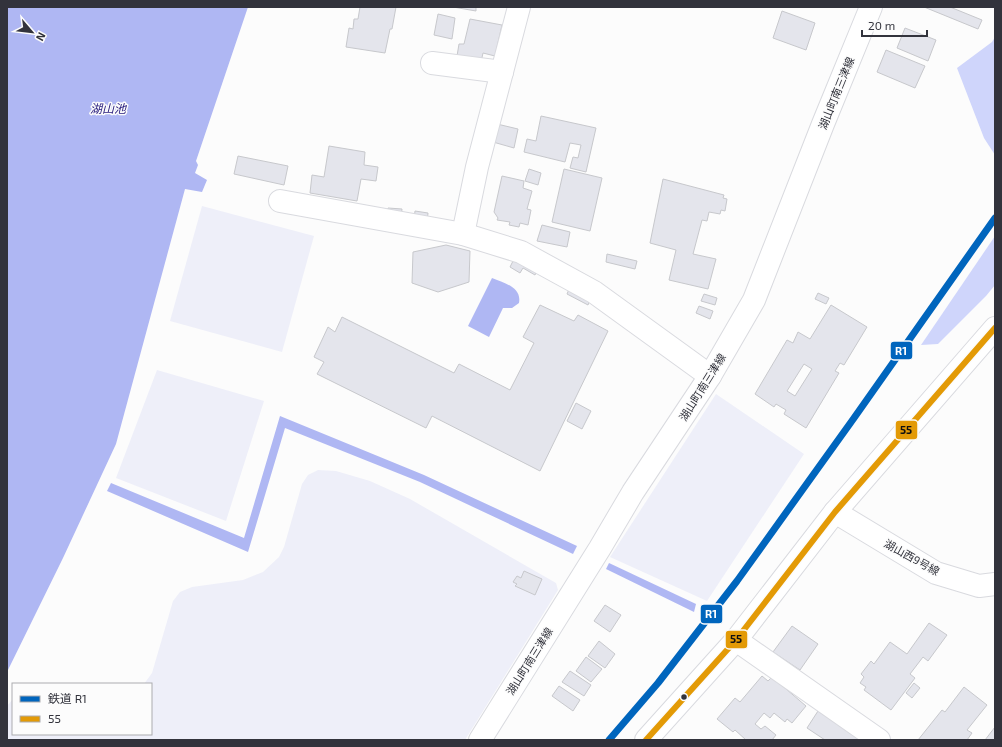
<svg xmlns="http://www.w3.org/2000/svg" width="1002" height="747" viewBox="0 0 1002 747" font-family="'Exo 2','Noto Sans JP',sans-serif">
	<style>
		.green { fill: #eeeff9 }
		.forest { fill: #cfd5fb }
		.water { fill: #afb7f3 }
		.building { fill: #e4e5ec; stroke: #c7c8cc; fill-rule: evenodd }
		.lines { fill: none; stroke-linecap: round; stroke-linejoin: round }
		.minor-casing { stroke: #d9dadf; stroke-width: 24 }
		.major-casing { stroke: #d9dadf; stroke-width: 24 }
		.minor { stroke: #fff; stroke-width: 22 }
		.major { stroke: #fff; stroke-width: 22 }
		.bus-1-casing { stroke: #fcfcfc; stroke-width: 9 }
		.bus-1 { stroke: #e39a06; stroke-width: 6 }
		.rail-1-casing { stroke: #fcfcfc; stroke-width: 10 }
		.rail-1 { stroke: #0065bd; stroke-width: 7 }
		.bus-dot { fill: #32333c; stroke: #fcfcfc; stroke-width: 1.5 }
		.labels { text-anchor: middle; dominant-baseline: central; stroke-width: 3; stroke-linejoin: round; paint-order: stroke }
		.street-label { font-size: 11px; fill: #32333c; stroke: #fcfcfc }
		.water-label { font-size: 12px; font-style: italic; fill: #23177a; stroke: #fcfcfc }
		.line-badge { stroke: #fcfcfc; stroke-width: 1.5 }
		.badge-label { font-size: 11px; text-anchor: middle; font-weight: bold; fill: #fff }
		.pale-badge-label { font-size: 11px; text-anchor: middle; font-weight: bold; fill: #111 }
	</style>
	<rect width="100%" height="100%" fill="#fcfcfc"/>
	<g class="green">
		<path d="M 202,206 L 314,236 L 282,352 L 170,321 Z"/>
		<path d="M 157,370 L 264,401 L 226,521 L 116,478 Z"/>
		<path d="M 716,394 L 804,454 L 707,601 L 610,557 Z"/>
		<path d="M 318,470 L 336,471 L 370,481 L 410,499 L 556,583 L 558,590 L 465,740 L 7,740 L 7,706 L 13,699 L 13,734 L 151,734 L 151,684 L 144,684 L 152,673 L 173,601 L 180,592 L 192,587 L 243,580 L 263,572 L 279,557 L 284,547 L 302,484 L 308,475 Z"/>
	</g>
	<g class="forest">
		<path d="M 995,37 L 995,155 L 984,138 L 957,68 L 992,42 Z"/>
		<path d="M 995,236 L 995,285 L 986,296 L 938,344 L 921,345 Z"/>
	</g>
	<g class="water">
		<path d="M 7,7 L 248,7 L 196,161 L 198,165 L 195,173 L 207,180 L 202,192 L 185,189 L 116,444 L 63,558 L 7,672 Z"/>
		<path d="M 492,278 C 504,283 522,287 519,303 L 512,308 L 503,308 L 489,337 L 468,326 Z"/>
		<path d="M 280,416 L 424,475 L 577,546 L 573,554 L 420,482 L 285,428 L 248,552 L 107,491 L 111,483 L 244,538 Z"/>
		<path d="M 609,563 L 696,604 L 694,612 L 606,569 Z"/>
	</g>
	<g class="building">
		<path d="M 360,7 L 396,7 L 392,29 L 390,29 L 385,53 L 346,47 L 349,28 L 353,29 L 354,19 L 358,19 Z"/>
		<path d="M 453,7 L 476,7 L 476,11 Z"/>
		<path d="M 924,7 L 950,7 L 982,20 L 978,29 Z"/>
		<path d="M 782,11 L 815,23 L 806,50 L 773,38 Z"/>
		<path d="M 438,14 L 455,18 L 452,39 L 434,35 Z"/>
		<path d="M 470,19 L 502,25 L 495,56 L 483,53 L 481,62 L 457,56 L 459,44 L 464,44 Z"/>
		<path d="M 905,28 L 936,40 L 928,61 L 897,48 Z"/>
		<path d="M 886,50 L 925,66 L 915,88 L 877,72 Z"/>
		<path d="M 541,116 L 596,128 L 586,172 L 570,168 L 573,157 L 578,158 L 581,145 L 570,143 L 565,162 L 524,152 L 527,139 L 536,141 Z"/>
		<path d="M 497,124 L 518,129 L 514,148 L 493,142 Z"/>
		<path d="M 329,146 L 365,152 L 364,165 L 378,167 L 376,181 L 361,179 L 357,201 L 310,193 L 312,175 L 324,177 Z"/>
		<path d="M 238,156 L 288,166 L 284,185 L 234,174 Z"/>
		<path d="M 529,169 L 541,173 L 538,185 L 525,181 Z"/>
		<path d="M 564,169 L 602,178 L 590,231 L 552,222 Z"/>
		<path d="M 502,176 L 524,181 L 523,188 L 532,191 L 527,209 L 531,210 L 528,225 L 520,223 L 519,227 L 509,225 L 510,222 L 497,220 L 498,218 L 494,212 Z"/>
		<path d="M 663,179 L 724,195 L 723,198 L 727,199 L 725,211 L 721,210 L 720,214 L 709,212 L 707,221 L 702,220 L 693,254 L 716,259 L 708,289 L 669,280 L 676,250 L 650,243 Z"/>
		<path d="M 388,208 L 402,209 L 401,217 L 387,215 Z"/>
		<path d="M 415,211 L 428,213 L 427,223 L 414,220 Z"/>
		<path d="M 542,225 L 570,232 L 567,247 L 537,241 Z"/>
		<path d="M 446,245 L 470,251 L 469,282 L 438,292 L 412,283 L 413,252 Z"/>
		<path d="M 607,254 L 637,261 L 635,269 L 606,262 Z"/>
		<path d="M 515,257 L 538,268 L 535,275 L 523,268 L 520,273 L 510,267 Z"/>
		<path d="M 570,287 L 591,298 L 588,305 L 567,294 Z"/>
		<path d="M 818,293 L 829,298 L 826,304 L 815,299 Z"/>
		<path d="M 704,294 L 717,298 L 715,305 L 701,301 Z"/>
		<path d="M 540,305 L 574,321 L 578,315 L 608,331 L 540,471 L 432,416 L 426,428 L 317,374 L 324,362 L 314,357 L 328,327 L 335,332 L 342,317 L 454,373 L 459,364 L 510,390 L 534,343 L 523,337 Z"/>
		<path d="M 831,305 L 867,327 L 844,365 L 840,363 L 835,371 L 839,373 L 806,428 L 784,414 L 786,410 L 776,404 L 774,407 L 755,394 L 787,340 L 793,343 L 798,332 L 810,339 ZM 804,364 L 812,369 L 795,396 L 787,391 Z"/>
		<path d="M 699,306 L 713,311 L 710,319 L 696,313 Z"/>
		<path d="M 576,403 L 591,411 L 582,429 L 567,421 Z"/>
		<path d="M 524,571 L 542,579 L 535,595 L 515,586 L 517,584 L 513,582 L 517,576 L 521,578 Z"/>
		<path d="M 605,605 L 621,615 L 610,632 L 594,621 Z"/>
		<path d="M 929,623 L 947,635 L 928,661 L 923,657 L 910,674 L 915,678 L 891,710 L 864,690 L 866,687 L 860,683 L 864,677 L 861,674 L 871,661 L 874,664 L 890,642 L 907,654 Z"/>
		<path d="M 792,626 L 818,644 L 800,670 L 773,652 Z"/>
		<path d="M 599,641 L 615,654 L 605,668 L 588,656 Z"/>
		<path d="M 586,657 L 602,669 L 591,682 L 576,671 Z"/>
		<path d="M 570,671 L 591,685 L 584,696 L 562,682 Z"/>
		<path d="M 762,676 L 768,681 L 772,677 L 806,706 L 792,723 L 787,719 L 785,722 L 774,713 L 770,718 L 764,713 L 755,724 L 761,729 L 765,726 L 776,735 L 772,740 L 746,740 L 735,730 L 733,732 L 717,719 L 735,698 L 740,702 Z"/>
		<path d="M 914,683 L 920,688 L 912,698 L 906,693 Z"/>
		<path d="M 559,686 L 580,700 L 573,711 L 552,696 Z"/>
		<path d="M 964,687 L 987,705 L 967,730 L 972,733 L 967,740 L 918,740 L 942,710 L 945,712 Z"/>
		<path d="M 818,711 L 862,740 L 825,740 L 807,728 Z"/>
		<path d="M 995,727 L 995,740 L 985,740 Z"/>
	</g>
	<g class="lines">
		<defs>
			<g id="minor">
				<path d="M 432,63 L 502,72"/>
				<path d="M 280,201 L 463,234 L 521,252 L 594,292 L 710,376"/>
				<path d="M 463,234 L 477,167 L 519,7"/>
				<path d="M 835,512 L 936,573 L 979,586 L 995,584"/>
				<path d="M 736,640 L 879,740"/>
				<path d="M 480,740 L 600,548 L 633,492 L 710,376 L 754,300 L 823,124 L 871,7"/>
			</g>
			<path id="major" d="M 646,740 L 736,640 L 835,512 L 995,328"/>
		</defs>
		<use href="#minor" class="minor-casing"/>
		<use href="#major" class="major-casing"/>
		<use href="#minor" class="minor"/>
		<use href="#major" class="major"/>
		<defs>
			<path id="bus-1" d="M 646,740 L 736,640 L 835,512 L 995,328"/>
		</defs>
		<use href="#bus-1" class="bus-1-casing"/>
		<use href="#bus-1" class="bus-1"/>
		<defs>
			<path id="rail-1" d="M 609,740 L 658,683 L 737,581 L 854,418 L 995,218"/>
		</defs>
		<use href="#rail-1" class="rail-1-casing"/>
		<use href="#rail-1" class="rail-1"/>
	</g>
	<circle class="bus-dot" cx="684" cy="697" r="3.5"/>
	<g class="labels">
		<g class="street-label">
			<text transform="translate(836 93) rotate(-68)">湖山町南三津線</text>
			<text transform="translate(702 387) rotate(-58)">湖山町南三津線</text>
			<text transform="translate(912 557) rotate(29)">湖山西9号線</text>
			<text transform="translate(529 661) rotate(-58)">湖山町南三津線</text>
		</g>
		<g class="water-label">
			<text x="108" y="108">湖山池</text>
		</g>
	</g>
	<g class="line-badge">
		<rect x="890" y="341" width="23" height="19" rx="4" fill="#0065bd"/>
		<rect x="895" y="420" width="23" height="20" rx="4" fill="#e39a06"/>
		<rect x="700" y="604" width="23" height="20" rx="4" fill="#0065bd"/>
		<rect x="725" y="630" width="23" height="19" rx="4" fill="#e39a06"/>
	</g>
	<g class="badge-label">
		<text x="901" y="355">R1</text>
		<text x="711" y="618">R1</text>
	</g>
	<g class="pale-badge-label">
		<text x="906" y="434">55</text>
		<text x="736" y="643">55</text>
	</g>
	<rect width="1002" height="747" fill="none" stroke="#32333c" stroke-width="16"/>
	<rect x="12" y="683" width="140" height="52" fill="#fcfcfc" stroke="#abacaf"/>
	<rect x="20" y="696" width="20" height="6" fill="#0065bd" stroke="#abacaf"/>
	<text x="48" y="703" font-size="12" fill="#32333c">鉄道 R1</text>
	<rect x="20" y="716" width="20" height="6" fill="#e39a06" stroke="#abacaf"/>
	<text x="48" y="723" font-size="12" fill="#32333c">55</text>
	<g transform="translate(32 32) rotate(118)" stroke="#fcfcfc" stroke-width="3" paint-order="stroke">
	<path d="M0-3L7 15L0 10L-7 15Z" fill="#32333c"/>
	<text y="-6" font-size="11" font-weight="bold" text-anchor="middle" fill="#32333c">N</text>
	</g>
	<path d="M862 30v6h65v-6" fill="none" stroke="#32333c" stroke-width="2"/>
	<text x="868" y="30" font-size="12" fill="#32333c" stroke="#fcfcfc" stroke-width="3" paint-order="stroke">20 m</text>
</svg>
